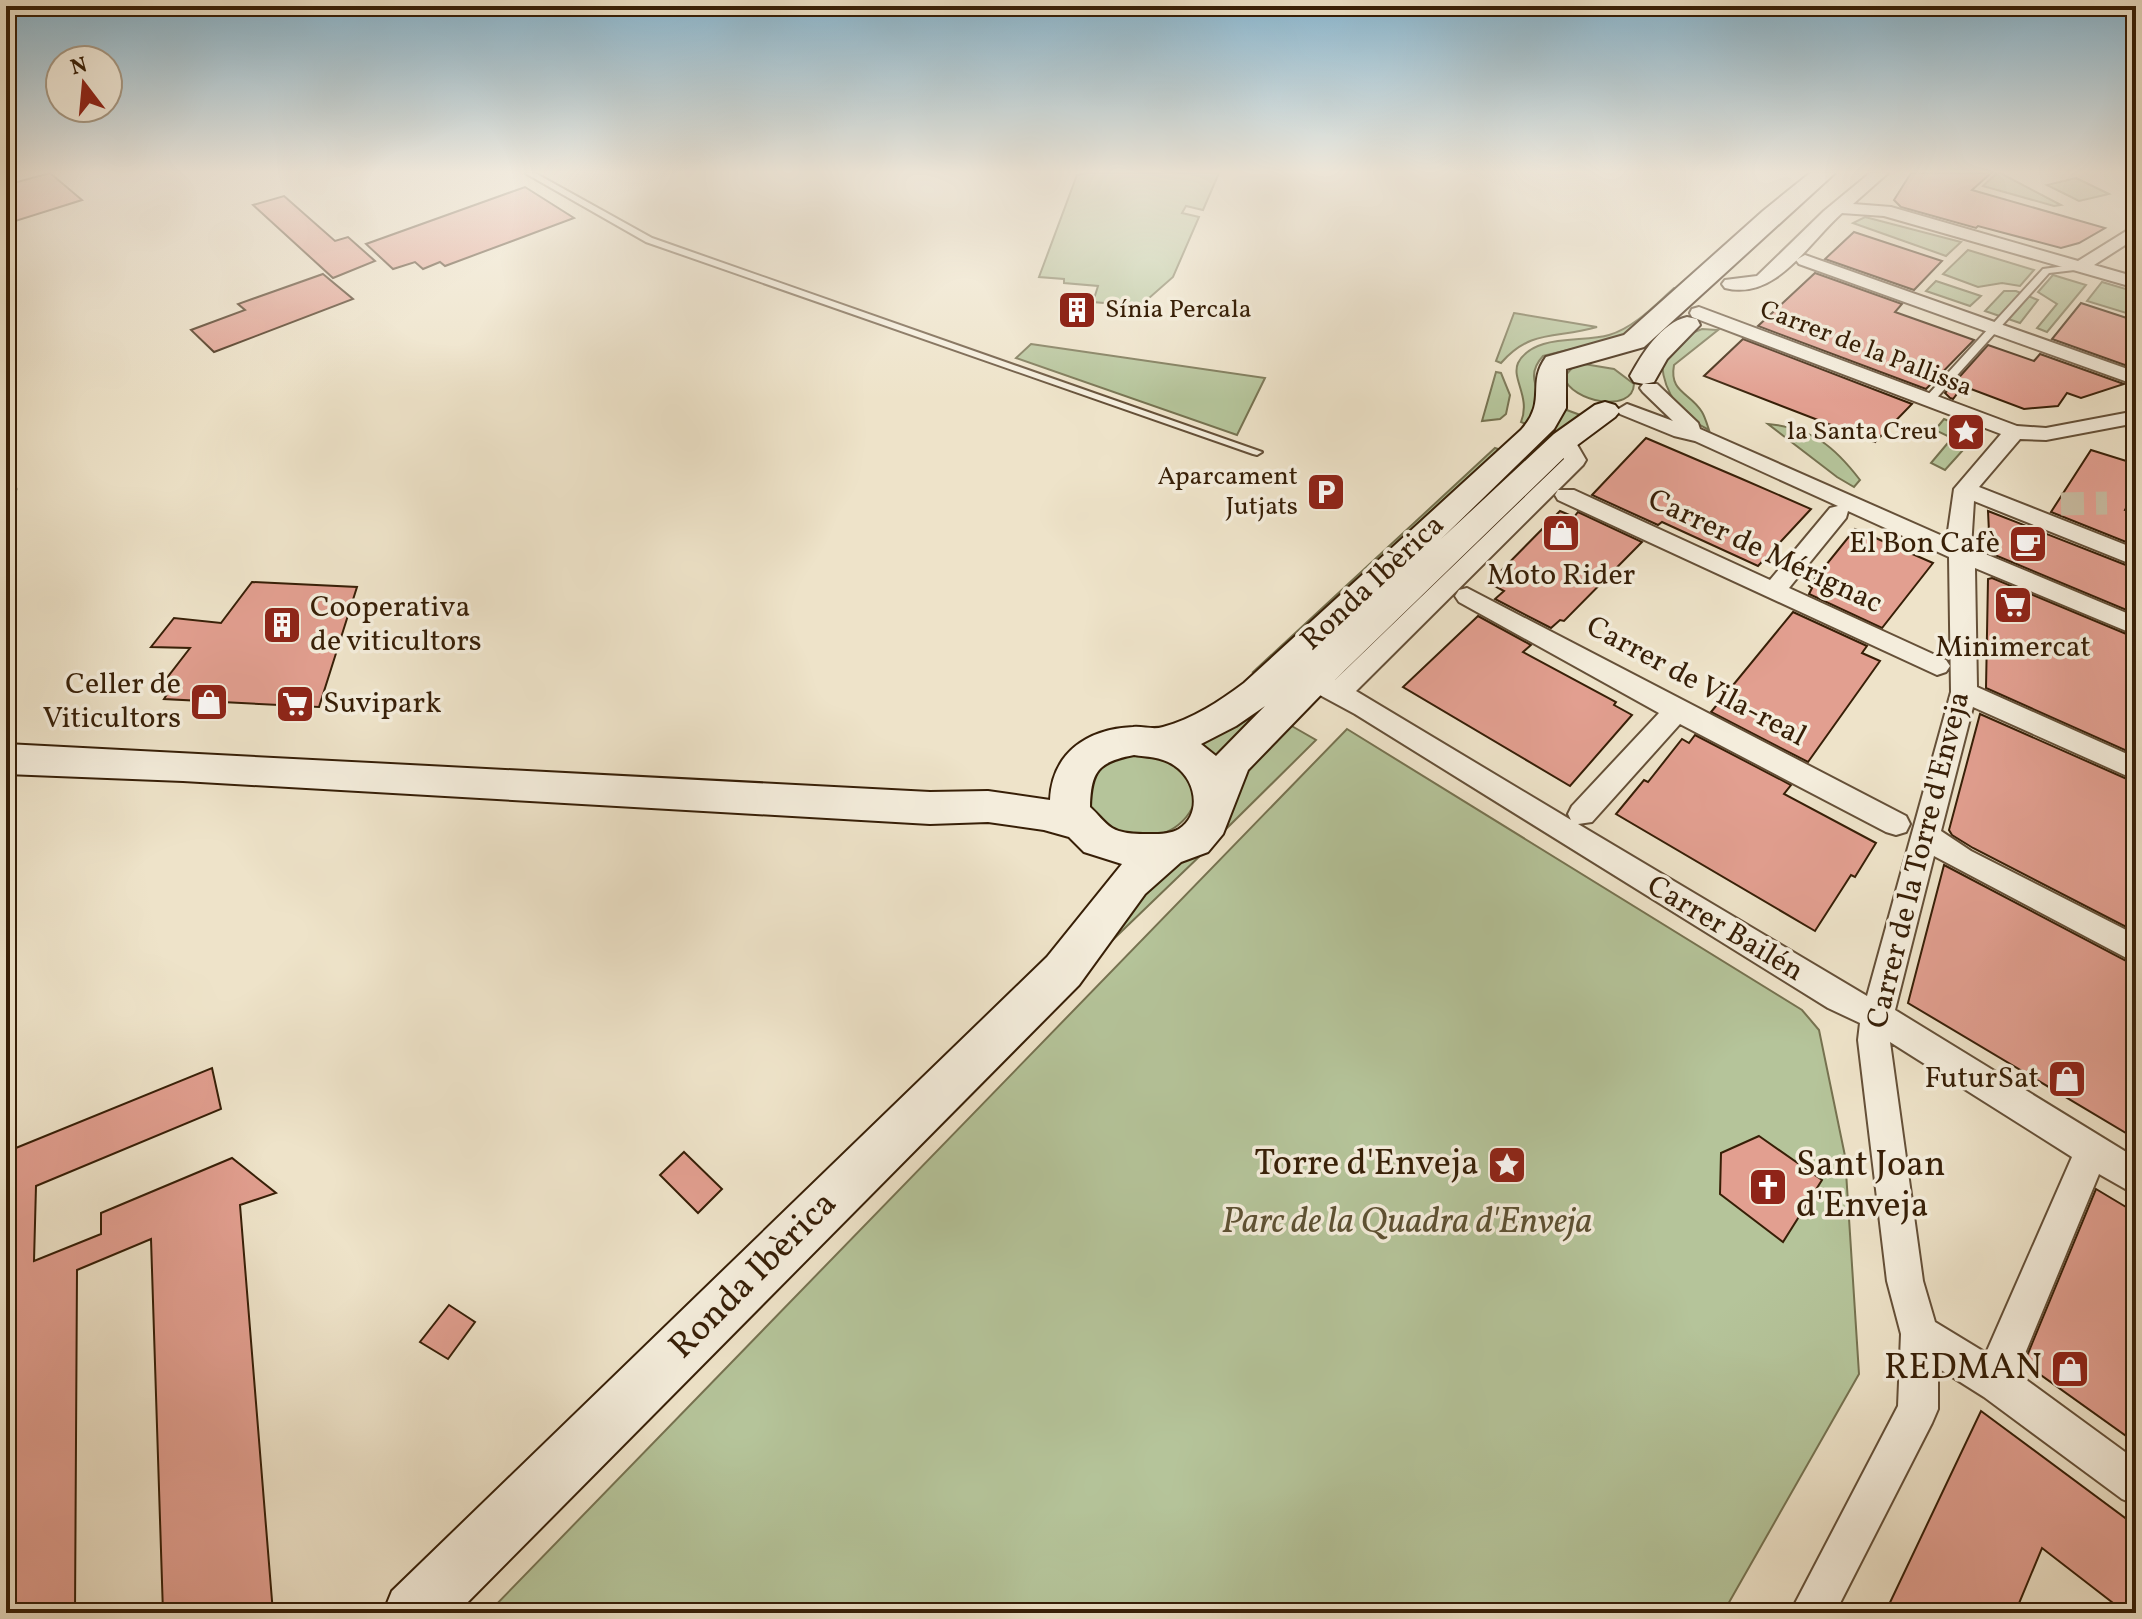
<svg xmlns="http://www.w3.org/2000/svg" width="2142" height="1619" viewBox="0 0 2142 1619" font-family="Vollkorn,serif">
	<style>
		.green { fill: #b5c49a; stroke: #767250; stroke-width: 2 }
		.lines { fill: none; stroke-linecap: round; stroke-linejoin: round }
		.stream { stroke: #737f6c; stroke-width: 7 }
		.building { fill: #e29f90; stroke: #371f07; stroke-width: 2 }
		.street-tunnel { stroke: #c9bca2; stroke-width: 23; stroke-dasharray: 23 12; stroke-linecap: butt }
		.lane-casing { stroke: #655038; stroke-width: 4 }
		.street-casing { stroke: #655038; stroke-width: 4 }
		.secondary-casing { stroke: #371f07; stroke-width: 4 }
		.lane { fill: #f4eddc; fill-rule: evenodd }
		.street { fill: #f4eddc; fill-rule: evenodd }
		.secondary { fill: #f4eddc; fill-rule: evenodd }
		.labels { text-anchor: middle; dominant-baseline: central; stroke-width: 7; stroke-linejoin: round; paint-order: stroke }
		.far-poi-label { font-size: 26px; fill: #371f07; stroke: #f4eddc; text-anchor: end }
		.far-street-label { font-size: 26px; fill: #371f07; stroke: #f4eddc }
		.poi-label { font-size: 30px; fill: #371f07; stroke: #f4eddc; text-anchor: end }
		.street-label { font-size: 30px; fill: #371f07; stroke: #f4eddc }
		.near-poi-label { font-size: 36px; fill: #371f07; stroke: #f4eddc; text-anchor: end }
		.near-park-label { font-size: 36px; font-style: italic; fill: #5d5133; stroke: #f4eddc }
		.near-street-label { font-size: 36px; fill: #371f07; stroke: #f4eddc }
	</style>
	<rect width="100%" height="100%" fill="#eee3c9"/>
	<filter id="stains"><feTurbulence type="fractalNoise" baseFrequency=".0025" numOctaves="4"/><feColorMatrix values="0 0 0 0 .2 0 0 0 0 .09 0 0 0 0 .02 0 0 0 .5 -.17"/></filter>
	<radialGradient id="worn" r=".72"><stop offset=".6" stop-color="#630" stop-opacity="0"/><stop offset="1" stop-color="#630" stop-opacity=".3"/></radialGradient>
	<g class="green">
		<path d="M 1088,173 L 1219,173 L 1203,210 L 1186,206 L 1182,213 L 1199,217 L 1173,277 L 1140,306 L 1093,302 L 1098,286 L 1064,283 L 1064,279 L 1039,277 L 1077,175 Z"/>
		<path d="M 1997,173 L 2000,173 L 2061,205 L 2054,206 L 1983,186 Z"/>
		<path d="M 2076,178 L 2109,194 L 2079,201 L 2047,185 Z"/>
		<path d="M 1865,217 L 1961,242 L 1946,256 L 1853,223 Z"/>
		<path d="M 1968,250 L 2034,270 L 2020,286 L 2002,283 L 1978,287 L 1943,274 Z"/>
		<path d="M 2053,275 L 2086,285 L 2047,332 L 2037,328 L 2057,304 L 2038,292 Z"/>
		<path d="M 1936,281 L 1981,296 L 1970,306 L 1926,291 Z"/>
		<path d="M 2102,282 L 2136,292 L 2136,316 L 2087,301 Z"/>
		<path d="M 1674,288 L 1679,289 L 1627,336 L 1543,356 C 1530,370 1533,381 1540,398 L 1528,425 L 1521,422 C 1531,397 1511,379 1518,363 C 1534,333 1582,343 1609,335 C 1635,327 1655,305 1674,288 Z"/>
		<path d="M 2004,291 L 2016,291 L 2038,300 L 2020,323 L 1985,311 Z"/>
		<path d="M 1514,313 L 1597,327 C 1557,339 1532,328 1501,363 L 1496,361 Z"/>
		<path d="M 1702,329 L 1718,330 L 1674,365 C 1669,393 1690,392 1702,412 C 1705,417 1707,424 1709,430 C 1682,417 1664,394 1662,364 L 1692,333 Z"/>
		<path d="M 1031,344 L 1265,378 L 1237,435 L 1016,358 Z"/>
		<path d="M 1584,364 L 1614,369 L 1634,384 C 1633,414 1571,402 1564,377 L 1572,368 Z"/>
		<path d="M 1496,372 L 1501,373 L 1510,395 L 1506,414 L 1500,419 L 1482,421 Z"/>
		<path d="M 1564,409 L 1583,416 L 1215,760 L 1197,744 L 1546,434 L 1559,420 Z"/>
		<path d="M 1944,419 L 1961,426 L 1956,433 L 1972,440 L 1945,470 L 1931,463 L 1952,438 L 1935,430 Z"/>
		<path d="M 1768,424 C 1812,428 1834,446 1860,480 L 1854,487 L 1837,477 Z"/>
		<path d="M 1495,448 L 1501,450 L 1258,675 L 1253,672 Z"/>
		<path d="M 1290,725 L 1316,740 L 1224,831 L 1244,768 Z"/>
		<path d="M 1347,729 L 1802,1010 L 1819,1030 L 1845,1156 L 1859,1374 L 1723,1613 L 488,1613 Z"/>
		<path d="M 1149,753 C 1248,787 1163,866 1106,827 C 1100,823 1094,814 1090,808 L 1090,773 L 1123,754 Z"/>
		<path d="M 1204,852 L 1096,956 L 1150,874 Z"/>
	</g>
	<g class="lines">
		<path class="stream" d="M 6,476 L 14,489 L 6,503"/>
	</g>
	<g class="building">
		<path d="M 50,173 L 82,200 L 6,224 L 6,185 Z"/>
		<path d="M 1911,173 L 1991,173 L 1972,190 L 2105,228 L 2079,243 L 2061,248 L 1978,226 L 1976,228 L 1901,207 L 1894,200 Z"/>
		<path d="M 525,187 L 574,218 L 445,266 L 440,262 L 423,269 L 415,262 L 393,269 L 366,244 Z"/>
		<path d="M 284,196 L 335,241 L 348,237 L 375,261 L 333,278 L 253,205 Z"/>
		<path d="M 1854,232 L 1942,261 L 1914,290 L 1825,259 Z"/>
		<path d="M 1815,273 L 1902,304 L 1895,312 L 1974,340 L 1926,389 L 1758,326 Z"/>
		<path d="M 323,274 L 353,299 L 214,352 L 191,330 L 245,310 L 238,304 Z"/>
		<path d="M 2081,303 L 2136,321 L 2136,369 L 2052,339 Z"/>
		<path d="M 1743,339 L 1912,404 L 1875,442 L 1704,376 Z"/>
		<path d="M 1988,345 L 2034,361 L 2040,354 L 2124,384 L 2081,398 L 2067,393 L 2058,406 L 2024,409 L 1963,386 L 1953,399 L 1950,398 L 1945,393 Z"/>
		<path d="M 1646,438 L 1742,479 L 1811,509 L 1758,566 L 1662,522 L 1658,525 L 1592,495 Z"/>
		<path d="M 2091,450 L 2136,464 L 2136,491 L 2125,510 L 2136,514 L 2136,546 L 2051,512 Z"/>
		<path d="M 1560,511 L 1574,517 L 1578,512 L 1642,542 L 1564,621 L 1560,620 L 1551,628 L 1495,599 L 1504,591 L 1489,583 Z"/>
		<path d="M 1988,511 L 2136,569 L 2136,614 L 1990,553 Z"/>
		<path d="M 1855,529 L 1933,563 L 1882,628 L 1809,594 L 1812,588 L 1809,586 Z"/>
		<path d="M 1992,578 L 2136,638 L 2136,755 L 1986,688 L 1988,579 Z"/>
		<path d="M 252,582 L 357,587 L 319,707 L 164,699 L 171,688 L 160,687 L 190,648 L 151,647 L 174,618 L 221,623 Z"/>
		<path d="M 1793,612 L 1867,646 L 1862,653 L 1880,661 L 1808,762 L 1711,712 Z"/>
		<path d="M 1478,616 L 1531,645 L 1523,652 L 1616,702 L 1614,705 L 1632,715 L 1570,786 L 1403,687 Z"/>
		<path d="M 1980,714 L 2136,783 L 2136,932 L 1973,848 L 1952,835 L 1949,830 Z"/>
		<path d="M 1695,735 L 1791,785 L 1784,794 L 1876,843 L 1855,877 L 1851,875 L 1815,931 L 1616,814 L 1644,780 L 1648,782 L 1682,739 L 1689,743 Z"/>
		<path d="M 1944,865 L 2136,966 L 2136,1139 L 1908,1003 Z"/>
		<path d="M 212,1068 L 221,1109 L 36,1186 L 34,1261 L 101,1234 L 101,1213 L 232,1158 L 276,1193 L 240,1205 L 273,1613 L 163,1613 L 151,1239 L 77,1270 L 75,1613 L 6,1613 L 6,1152 Z"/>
		<path d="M 1759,1136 L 1822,1180 L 1783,1242 L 1720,1194 L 1721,1153 Z"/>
		<path d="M 684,1152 L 722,1189 L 698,1213 L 660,1175 Z"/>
		<path d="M 2096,1189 L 2136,1213 L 2136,1443 L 2024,1363 Z"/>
		<path d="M 449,1305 L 475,1322 L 448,1359 L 420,1342 Z"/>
		<path d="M 1981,1411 L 2136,1526 L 2136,1613 L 2126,1613 L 2042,1548 L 2015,1613 L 1885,1613 Z"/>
	</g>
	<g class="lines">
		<path class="street-tunnel" d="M 2061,504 L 2107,503"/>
		<defs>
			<g id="lane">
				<path d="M 525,173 L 535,173 L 652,238 L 1262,452 L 1257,455 L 1253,454 L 646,242 Z"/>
				<path d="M 2080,264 L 2084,267 L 2083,269 L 2049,273 L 1933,402 L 1925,402 L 1925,398 L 2043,269 Z"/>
			</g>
			<g id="street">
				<path d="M 1870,173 L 1888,173 L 1853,204 L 1891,207 L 2078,261 L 2136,225 L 2136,238 L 2094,265 L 2136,277 L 2136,288 L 1884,216 L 1842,213 C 1808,243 1776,301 1725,288 L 1722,284 L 1725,280 L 1757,276 L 1824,211 Z"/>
				<path d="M 1805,255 L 2136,372 L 2136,385 L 1799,264 L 1796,260 Z"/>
				<path d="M 1699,307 L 2017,426 L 2046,428 L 2136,411 L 2136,423 L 2046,440 L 2020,439 L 1979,487 L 2136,549 L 2136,566 L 1974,501 L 1971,548 L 2136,617 L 2136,635 L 1975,568 L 1977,687 L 2136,758 L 2136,780 L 1973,707 L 1941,831 L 1971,851 L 2136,935 L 2136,963 L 1934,856 L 1895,1010 L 2136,1158 L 2136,1195 L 2099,1174 L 2017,1373 L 2136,1460 L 2136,1505 L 2122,1499 L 1984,1397 L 1938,1368 L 1938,1409 L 1932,1423 L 1835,1613 L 1790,1613 L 1898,1406 L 1901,1334 L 1887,1281 L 1858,1040 L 1860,1023 L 1828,1008 L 1355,714 L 1305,687 L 1301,680 L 1305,673 L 1314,671 L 1335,680 L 1564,459 L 1554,440 L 1558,436 L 1572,436 L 1586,460 L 1583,465 L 1356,691 L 1571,820 L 1568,814 L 1572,806 L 1659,713 L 1459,602 L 1455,596 L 1459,590 L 1467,588 L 1906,816 L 1910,824 L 1906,832 L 1896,835 L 1886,832 L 1680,724 L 1592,822 L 1578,824 L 1867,996 L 1951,692 L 1949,557 L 1848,511 L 1846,518 L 1789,588 L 1946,660 L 1950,666 L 1946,672 L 1937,675 L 1558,500 L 1555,495 L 1558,490 L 1574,490 L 1770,580 L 1830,508 L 1838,506 L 1695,441 L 1674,436 L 1620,414 L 1617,410 L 1627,404 L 1673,421 L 1643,392 L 1640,388 L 1643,384 L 1657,384 L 1698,423 L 1700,429 L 1947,538 L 1954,489 L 2001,434 L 1692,317 L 1690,313 L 1692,309 ZM 1890,1042 L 2072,1157 L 1986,1353 L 1935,1322 L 1923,1281 Z"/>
			</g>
			<g id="secondary">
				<path d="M 1810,173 L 1835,173 L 1644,347 L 1566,369 L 1566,408 L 1554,429 L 1441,539 L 1554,434 L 1595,405 L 1605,402 L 1615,405 L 1620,411 L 1615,417 L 1576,446 L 1345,670 L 1248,770 L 1223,834 L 1208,852 L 1181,862 L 1145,894 L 1079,985 L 457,1613 L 383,1613 L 392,1591 L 1047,957 L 1122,864 L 1084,852 L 1069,837 L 1044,830 L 988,822 L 930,824 L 183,781 L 6,774 L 6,744 L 930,792 L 988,791 L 1050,800 C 1052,753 1087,729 1133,727 C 1143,726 1153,730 1163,727 C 1193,719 1220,701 1244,683 L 1521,430 C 1548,400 1526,385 1546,357 L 1624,335 L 1763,211 ZM 1265,706 L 1216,756 L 1201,744 L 1236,726 ZM 1134,755 C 1148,757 1163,757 1175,766 C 1195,779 1203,813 1179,829 C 1169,835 1154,834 1143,834 C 1134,834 1120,833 1112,828 C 1104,823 1097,813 1090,807 C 1091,771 1098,762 1134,755 Z"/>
				<path d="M 1687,317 L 1697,319 L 1700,325 L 1667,359 L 1654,382 L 1644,384 L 1634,382 L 1630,376 C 1642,354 1661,323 1687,317 Z"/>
			</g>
		</defs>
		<use href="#lane" class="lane-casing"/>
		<use href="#street" class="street-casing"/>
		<use href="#secondary" class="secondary-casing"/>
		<use href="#lane" class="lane"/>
		<use href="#street" class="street"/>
		<use href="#secondary" class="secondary"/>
	</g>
	<linearGradient id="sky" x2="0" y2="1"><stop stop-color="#89b8d2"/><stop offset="0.43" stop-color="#f7f2e7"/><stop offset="1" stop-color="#f7f2e7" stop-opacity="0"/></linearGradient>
	<rect width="2142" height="400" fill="url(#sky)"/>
	<defs>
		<symbol id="building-square" viewBox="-11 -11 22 22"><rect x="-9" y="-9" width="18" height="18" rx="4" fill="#8f2418" stroke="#f4eddc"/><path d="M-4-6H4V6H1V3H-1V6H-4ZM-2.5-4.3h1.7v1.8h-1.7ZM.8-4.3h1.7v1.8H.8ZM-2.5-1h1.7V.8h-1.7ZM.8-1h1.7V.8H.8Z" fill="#fff"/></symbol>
		<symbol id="sight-square" viewBox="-11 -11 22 22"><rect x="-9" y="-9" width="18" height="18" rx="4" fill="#8f2418" stroke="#f4eddc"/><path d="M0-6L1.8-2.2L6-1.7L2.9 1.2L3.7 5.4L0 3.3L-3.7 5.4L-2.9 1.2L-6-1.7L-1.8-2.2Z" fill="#fff"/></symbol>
		<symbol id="parking-square" viewBox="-11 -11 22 22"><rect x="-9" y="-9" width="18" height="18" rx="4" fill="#8f2418" stroke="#f4eddc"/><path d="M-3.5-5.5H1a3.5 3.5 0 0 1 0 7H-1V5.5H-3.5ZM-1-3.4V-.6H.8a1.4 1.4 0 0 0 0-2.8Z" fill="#fff"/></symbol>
		<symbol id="shop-square" viewBox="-11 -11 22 22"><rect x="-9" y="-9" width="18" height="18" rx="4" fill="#8f2418" stroke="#f4eddc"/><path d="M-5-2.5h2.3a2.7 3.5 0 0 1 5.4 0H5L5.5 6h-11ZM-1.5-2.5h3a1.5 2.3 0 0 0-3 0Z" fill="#fff"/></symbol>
		<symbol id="cafe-square" viewBox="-11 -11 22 22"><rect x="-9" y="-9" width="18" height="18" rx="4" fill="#8f2418" stroke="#f4eddc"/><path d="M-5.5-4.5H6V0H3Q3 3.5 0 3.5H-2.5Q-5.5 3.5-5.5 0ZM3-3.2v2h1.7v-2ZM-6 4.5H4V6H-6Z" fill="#fff"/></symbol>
		<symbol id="supermarket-square" viewBox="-11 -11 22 22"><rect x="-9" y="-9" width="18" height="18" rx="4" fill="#8f2418" stroke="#f4eddc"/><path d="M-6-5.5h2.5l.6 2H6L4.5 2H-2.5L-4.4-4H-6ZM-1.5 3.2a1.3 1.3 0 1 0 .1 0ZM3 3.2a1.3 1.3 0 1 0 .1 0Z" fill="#fff"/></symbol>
		<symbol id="church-square" viewBox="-11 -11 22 22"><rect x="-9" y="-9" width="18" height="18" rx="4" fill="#8f2418" stroke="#f4eddc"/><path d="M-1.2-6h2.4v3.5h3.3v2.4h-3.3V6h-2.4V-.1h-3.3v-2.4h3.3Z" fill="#fff"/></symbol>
	</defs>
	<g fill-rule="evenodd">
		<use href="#building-square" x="1055" y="288" width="44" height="44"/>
		<use href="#sight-square" x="1944" y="410" width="44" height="44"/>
		<use href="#parking-square" x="1304" y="470" width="44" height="44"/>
		<use href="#shop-square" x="1539" y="511" width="44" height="44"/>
		<use href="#cafe-square" x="2006" y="522" width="44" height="44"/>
		<use href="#supermarket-square" x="1991" y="583" width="44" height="44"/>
		<use href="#building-square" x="260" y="603" width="44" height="44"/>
		<use href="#shop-square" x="187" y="680" width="44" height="44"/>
		<use href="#supermarket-square" x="273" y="682" width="44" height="44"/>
		<use href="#shop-square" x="2045" y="1057" width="44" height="44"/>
		<use href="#sight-square" x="1485" y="1143" width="44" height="44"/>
		<use href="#church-square" x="1746" y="1165" width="44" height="44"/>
		<use href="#shop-square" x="2048" y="1347" width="44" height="44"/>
	</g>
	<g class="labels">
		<g class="far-poi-label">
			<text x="1105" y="310" text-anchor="start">Sínia Percala</text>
			<text x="1938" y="432">la Santa Creu</text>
			<text x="1298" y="477">Aparcament<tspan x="1298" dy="30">Jutjats</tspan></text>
		</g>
		<g class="far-street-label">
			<text transform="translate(1866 349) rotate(21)">Carrer de la Pallissa</text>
		</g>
		<g class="poi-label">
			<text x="2000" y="544">El Bon Cafè</text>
			<text x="1561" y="576" text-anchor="middle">Moto Rider</text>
			<text x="310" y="608" text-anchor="start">Cooperativa<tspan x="310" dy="34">de viticultors</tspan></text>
			<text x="2013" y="648" text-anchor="middle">Minimercat</text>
			<text x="181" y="685">Celler de<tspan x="181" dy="34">Viticultors</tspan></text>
			<text x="323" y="704" text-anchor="start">Suvipark</text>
			<text x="2039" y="1079">FuturSat</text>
		</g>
		<g class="street-label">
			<text transform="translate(1765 552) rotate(25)">Carrer de Mérignac</text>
			<text transform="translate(1373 583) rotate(-43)">Ronda Ibèrica</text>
			<text transform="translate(1696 682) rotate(28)">Carrer de Vila-real</text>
			<text transform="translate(1919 860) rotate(-76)">Carrer de la Torre d'Enveja</text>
			<text transform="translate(1725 929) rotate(31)">Carrer Bailén</text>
		</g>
		<g class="near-poi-label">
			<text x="1479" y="1165">Torre d'Enveja</text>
			<text x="1796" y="1166" text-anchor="start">Sant Joan<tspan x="1796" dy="41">d'Enveja</tspan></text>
			<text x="2042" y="1369">REDMAN</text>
		</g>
		<g class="near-park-label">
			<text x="1407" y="1223">Parc de la Quadra d'Enveja</text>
		</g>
		<g class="near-street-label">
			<text transform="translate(754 1276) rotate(-45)">Ronda Ibèrica</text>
		</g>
	</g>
	<rect width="2142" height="1619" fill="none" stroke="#eee3c9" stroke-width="32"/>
	<rect x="8" y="8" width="2126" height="1603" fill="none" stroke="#371f07" stroke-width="4"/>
	<rect x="16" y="16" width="2110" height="1587" fill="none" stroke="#371f07" stroke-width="2"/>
	<g transform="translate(84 84) rotate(344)"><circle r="38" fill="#f4eddc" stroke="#a89b87" stroke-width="2"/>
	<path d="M0-6L14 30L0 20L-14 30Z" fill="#8f2418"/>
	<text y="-12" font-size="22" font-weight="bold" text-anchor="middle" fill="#371f07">N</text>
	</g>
	<rect width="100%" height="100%" filter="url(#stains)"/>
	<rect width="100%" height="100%" fill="url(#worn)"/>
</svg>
